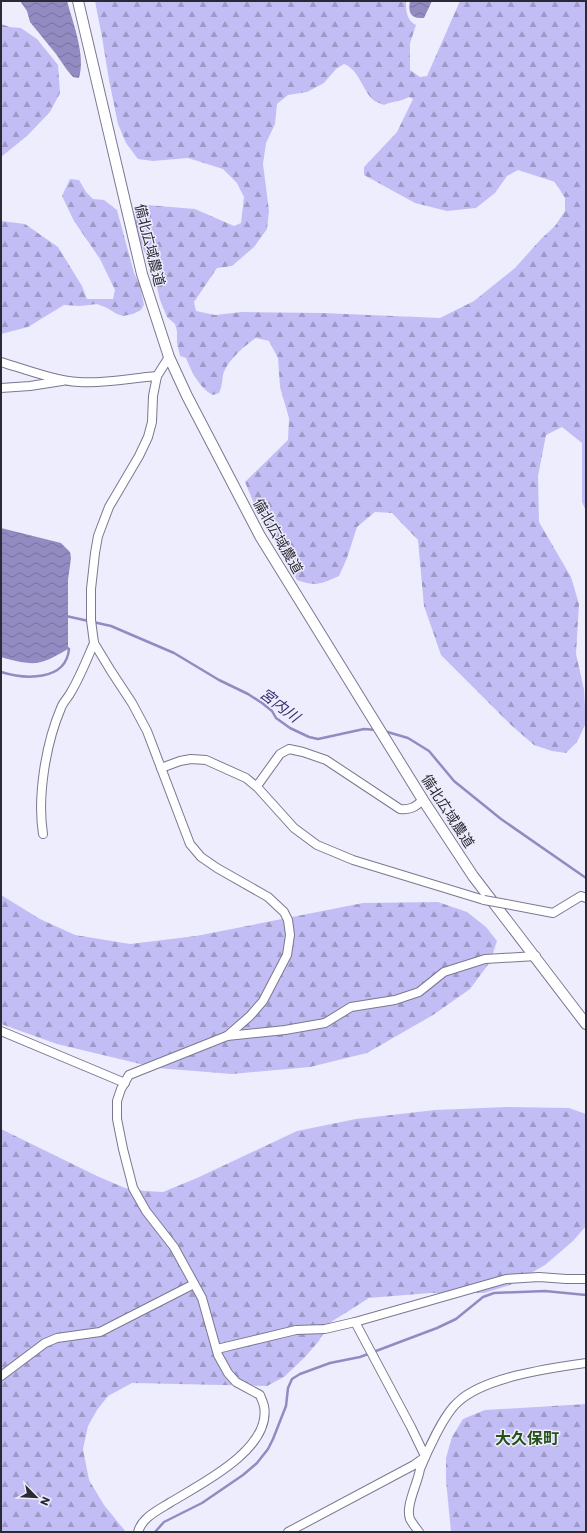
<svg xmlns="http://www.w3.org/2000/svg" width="587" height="1533" viewBox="0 0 587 1533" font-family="Poppins,'Noto Sans JP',sans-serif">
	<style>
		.forest { fill: url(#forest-firs); fill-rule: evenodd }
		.water { fill: url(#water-waves) }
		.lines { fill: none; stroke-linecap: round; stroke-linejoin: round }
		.stream { stroke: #928bc2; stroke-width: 2.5 }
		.minor-casing { stroke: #7a7890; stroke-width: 10 }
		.tertiary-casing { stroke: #7a7890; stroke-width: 12 }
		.minor { stroke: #fff; stroke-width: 8 }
		.tertiary { stroke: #fff; stroke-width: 10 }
		.minor-bridge-casing { stroke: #7a7890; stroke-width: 10; stroke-linecap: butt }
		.minor-bridge { stroke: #fff; stroke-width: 8 }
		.labels { text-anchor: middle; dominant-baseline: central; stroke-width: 3; stroke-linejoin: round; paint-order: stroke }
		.street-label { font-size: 14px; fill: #2b2a34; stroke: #eeedfd }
		.water-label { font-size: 15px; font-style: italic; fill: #382a6c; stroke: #eeedfd }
		.quarter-label { font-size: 16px; font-weight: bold; fill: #265219; stroke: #eeedfd }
	</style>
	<defs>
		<pattern id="forest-firs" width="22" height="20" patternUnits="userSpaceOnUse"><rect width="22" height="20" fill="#c2bdf5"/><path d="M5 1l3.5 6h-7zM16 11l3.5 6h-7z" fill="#9e9ac7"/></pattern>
		<pattern id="water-waves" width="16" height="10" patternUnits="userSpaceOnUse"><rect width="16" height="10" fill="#928bc2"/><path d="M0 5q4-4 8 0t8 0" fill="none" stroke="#77729e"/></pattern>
	</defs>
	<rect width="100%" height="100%" fill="#eeedfd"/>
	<g class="forest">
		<path d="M 95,1 L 406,1 C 406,10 406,20 416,25 L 410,43 L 410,70 L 420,77 L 427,76 L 460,1 L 586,1 L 586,511 L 582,502 L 582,443 L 562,427 L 546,435 L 538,476 L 539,522 L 571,577 L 579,604 L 576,654 L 584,689 L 586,723 L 577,742 L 566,753 L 552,751 L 534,745 L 511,725 L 441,655 L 424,606 L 418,540 L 392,513 L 375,512 L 357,527 L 347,558 L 339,576 C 320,584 317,587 297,580 L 255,506 L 245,482 L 288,440 L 289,418 L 280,387 L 278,358 L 269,341 L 256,338 C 244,346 227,361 223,375 C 222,381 222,387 219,393 L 213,395 C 200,389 191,371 186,358 L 180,356 L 177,343 L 177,331 L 175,324 L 167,317 L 160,300 L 153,271 L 139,240 L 133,211 L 147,205 L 195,209 L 234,226 L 241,223 L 244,197 L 237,183 L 223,169 L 188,158 L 153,161 L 138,159 L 126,143 L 118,124 L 109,80 L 102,37 ZM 344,64 C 358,69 362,88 372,99 C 375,102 380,103 384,105 C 392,101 401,102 409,97 L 413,99 L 397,132 L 364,167 L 364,175 L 415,203 L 447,211 L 476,208 L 495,193 L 507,176 L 518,170 L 555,182 L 565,198 L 565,211 L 555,226 L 541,239 L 515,268 L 474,301 L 440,318 L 322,313 L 242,312 L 215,315 L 196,311 L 194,302 L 217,268 L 232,266 L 254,247 L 267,229 L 269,211 L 263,164 L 266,143 L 275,124 L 277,104 L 288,95 L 307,92 L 324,83 L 336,69 Z"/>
		<path d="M 1,24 L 10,27 L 21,28 L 37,39 L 58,65 L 60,93 L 50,112 L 27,136 L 1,157 Z"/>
		<path d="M 70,179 L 79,180 L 86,192 L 93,199 L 104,200 L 117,210 L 134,273 L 140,285 L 144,305 L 141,310 L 133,314 L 123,316 L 117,314 L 107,308 L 97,304 L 80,306 L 64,305 L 28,327 L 1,334 L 1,221 L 25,224 L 58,247 L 82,286 L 87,299 L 113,299 L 115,290 L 100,259 L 74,221 L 62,196 Z"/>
		<path d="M 1,895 L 40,919 L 75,935 L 130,944 L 196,936 L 363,903 L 438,902 L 467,912 L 486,927 L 497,941 L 490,962 L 470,989 L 433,1015 L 367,1053 L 310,1067 L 232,1074 L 157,1068 L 57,1044 L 1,1024 Z"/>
		<path d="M 506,1107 L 569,1108 L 586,1114 L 586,1226 L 573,1241 L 545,1265 L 510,1285 L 484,1293 L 430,1293 L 369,1298 L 331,1322 L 318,1342 L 305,1357 L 284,1377 L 267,1386 L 132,1383 L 108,1396 L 97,1410 L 88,1426 L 83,1449 L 89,1480 L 104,1505 L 126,1532 L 1,1532 L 1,1129 L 97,1176 L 125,1188 L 145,1191 L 163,1192 L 197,1178 L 297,1131 L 356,1119 L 435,1110 Z"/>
		<path d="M 586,1404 L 586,1532 L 451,1532 L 446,1480 L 446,1458 L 452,1437 L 463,1419 L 485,1410 Z"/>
	</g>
	<g class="water">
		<path d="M 20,1 L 67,1 C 73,23 86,56 79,78 L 73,77 L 67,70 L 56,54 L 30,22 L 27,11 Z"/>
		<path d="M 410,1 L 432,1 L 424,18 C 410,19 408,12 410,1 Z"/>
		<path d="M 1,528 L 61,543 L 70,552 L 71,558 L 68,580 L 68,649 C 59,654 47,662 36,663 C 27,664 9,660 1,657 Z"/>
	</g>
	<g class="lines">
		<g class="stream">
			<path d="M 66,616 L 111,626 L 174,653 L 219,680 L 248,694 L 262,703 L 272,711 L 276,718 L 290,728 L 309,737 L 318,739 L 364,729 L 377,730"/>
			<path d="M 1,672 C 24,679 66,682 69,649 L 65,646"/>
			<path d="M 384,731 L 408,738 L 429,751 L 454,781 L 501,819 L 586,878"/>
			<path d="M 155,1532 L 164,1522 L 202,1503 L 243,1475 L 257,1463 L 268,1449 L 273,1439 L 286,1406 L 288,1388 L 292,1379 L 300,1374 L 330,1363 L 360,1357 L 437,1328 L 456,1319 L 483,1297 L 494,1293 L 545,1291 L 586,1295"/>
		</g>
		<defs>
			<g id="minor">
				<path d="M 169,357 L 157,376 L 153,396 L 152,422 L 148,437 L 139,456 L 109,507 L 98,536 L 95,553 L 91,589 L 91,620 L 94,643 L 111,671 L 132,703 L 147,731 L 190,844 L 201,857 L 217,868 L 268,897 L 284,912 L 288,920 L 290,935 L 287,955 L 263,1001 L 250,1016 L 227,1036"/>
				<path d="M 1,362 C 24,369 56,381 79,382 C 105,384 131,378 157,376"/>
				<path d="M 1,388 L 30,386 L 62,381"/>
				<path d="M 161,768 L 180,761 L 191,759 L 206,760 L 246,778 L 258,788 L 294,828 L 317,845 L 353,860 L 484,900"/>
				<path d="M 257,786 L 280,754 L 289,749 L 303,752 L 326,760 L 400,809 C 411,810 415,807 423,800"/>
				<path d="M 43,834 C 37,796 46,743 61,708 C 63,702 68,698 71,692 C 80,677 87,659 94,643"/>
				<path d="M 506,904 L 553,913 L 581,896 L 586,898"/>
				<path d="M 1,1031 L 125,1083"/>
				<path d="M 355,1322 L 411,1427 L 425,1456"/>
				<path d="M 217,1349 L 296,1330 L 325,1329 L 355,1322 L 506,1279 L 539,1277 L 566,1279 L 586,1279"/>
				<path d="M 1,1376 L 45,1343 L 57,1338 L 100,1332 L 194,1284"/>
				<path d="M 138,1532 C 142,1517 159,1510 171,1502 C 201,1484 272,1449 264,1406 C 263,1402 261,1398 260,1395 L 236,1382 L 228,1373 L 218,1355 L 202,1298 L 174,1247 L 146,1211 L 133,1188 L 123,1149 L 117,1119 L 117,1101 L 121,1089 L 129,1075 L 227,1036 L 285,1030 L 325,1023 L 351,1007 L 395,1000 L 419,992 L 444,972 L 485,959 L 536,956"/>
				<path d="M 288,1532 L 414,1465 L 425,1457"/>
				<path d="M 419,1532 C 416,1528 412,1523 410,1519 C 405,1506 418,1483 420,1469 C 427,1452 444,1414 458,1402 C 484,1377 551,1368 586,1363"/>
			</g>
			<path id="tertiary" d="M 78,1 L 142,274 L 169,357 L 187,396 L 260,536 L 423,800 L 473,876 L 586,1024"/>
		</defs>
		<use href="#minor" class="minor-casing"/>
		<use href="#tertiary" class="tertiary-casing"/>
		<use href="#minor" class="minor"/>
		<use href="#tertiary" class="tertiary"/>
		<defs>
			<path id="minor-bridge" d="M 484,900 L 506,904"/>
		</defs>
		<use href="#minor-bridge" class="minor-bridge-casing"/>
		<use href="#minor-bridge" class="minor-bridge"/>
	</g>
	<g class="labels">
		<g class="street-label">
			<text transform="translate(150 245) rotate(76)">備北広域農道</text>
			<text transform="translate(278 536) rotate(60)">備北広域農道</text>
			<text transform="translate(448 811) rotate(57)">備北広域農道</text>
		</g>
		<g class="water-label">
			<text transform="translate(280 705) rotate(37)">宮内川</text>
		</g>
		<g class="quarter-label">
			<text x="527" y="1438">大久保町</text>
		</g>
	</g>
	<rect width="587" height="1533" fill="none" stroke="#2b2a34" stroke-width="4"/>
	<g transform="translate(36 1497) rotate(114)" stroke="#eeedfd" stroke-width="3" paint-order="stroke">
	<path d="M0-3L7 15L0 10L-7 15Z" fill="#2b2a34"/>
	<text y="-6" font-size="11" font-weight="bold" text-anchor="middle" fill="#2b2a34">N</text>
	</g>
</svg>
